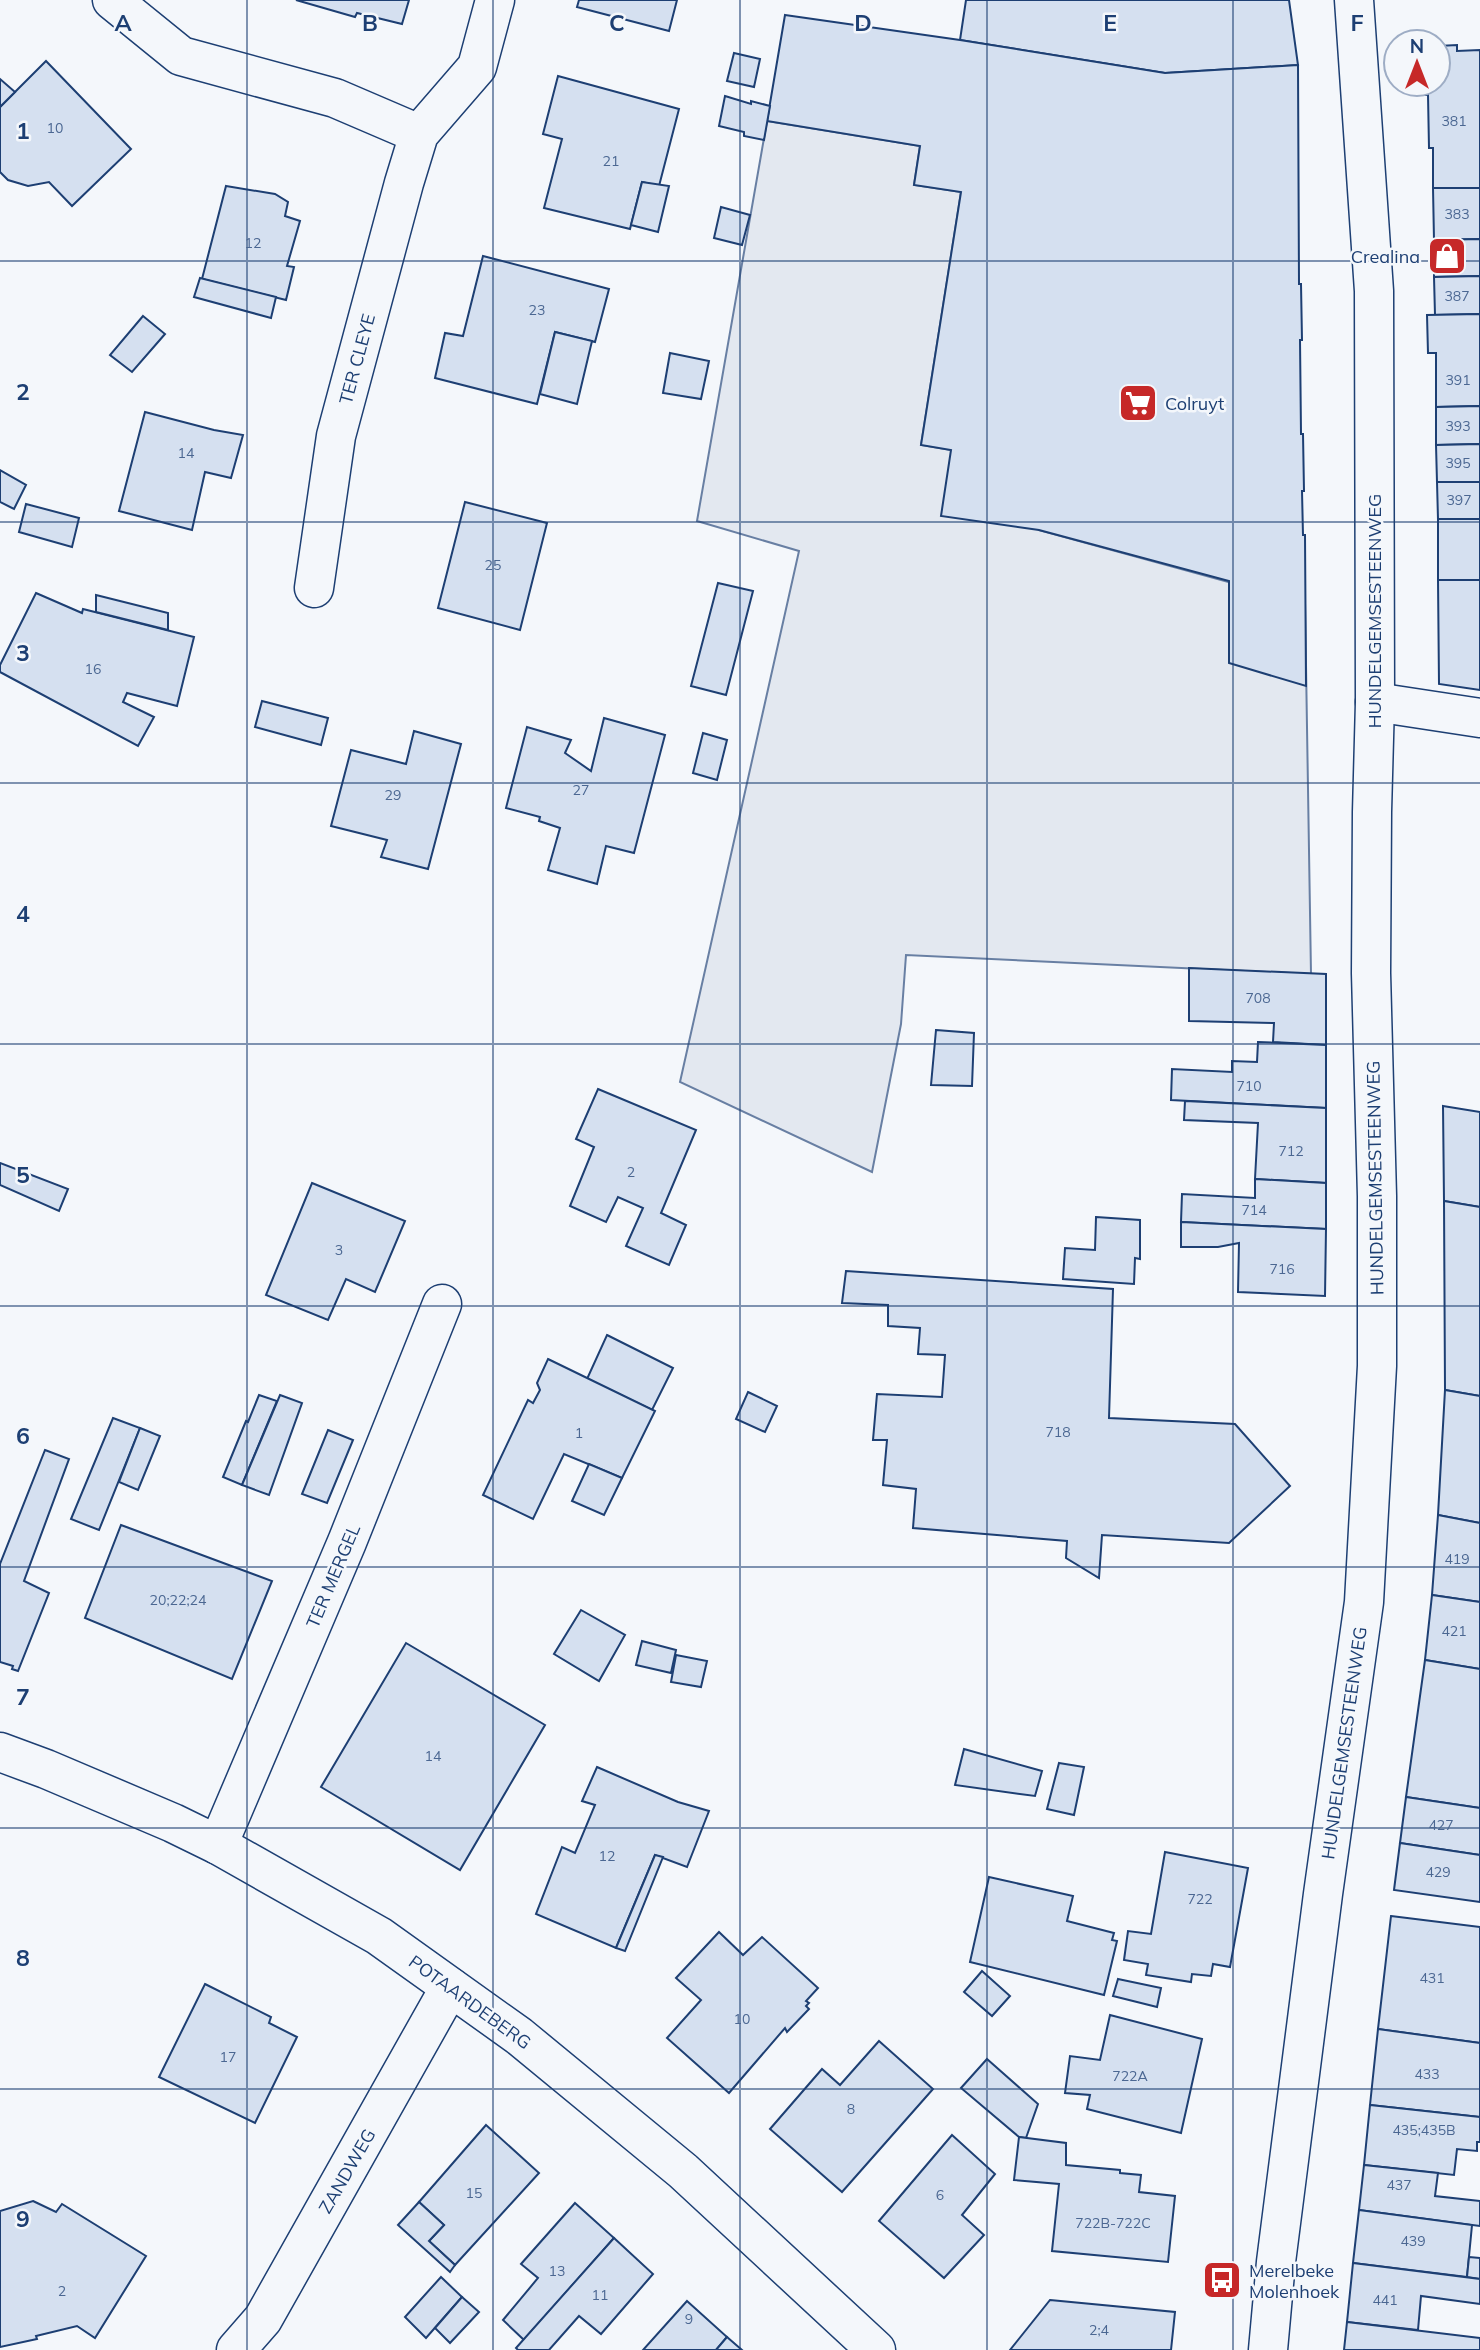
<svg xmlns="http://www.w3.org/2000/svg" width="1480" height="2350" viewBox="0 0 1480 2350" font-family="Mulish,sans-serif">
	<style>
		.parking { fill: #e3e8f0; stroke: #687fa3; stroke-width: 2 }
		.building { fill: #d5e0f0; stroke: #1d3f73; stroke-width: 2 }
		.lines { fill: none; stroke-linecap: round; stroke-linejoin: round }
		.minor-casing { stroke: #1d3f73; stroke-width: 41 }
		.major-casing { stroke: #1d3f73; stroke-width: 41 }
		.minor { stroke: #f4f7fb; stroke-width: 38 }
		.major { stroke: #f4f7fb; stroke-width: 38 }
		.grid { fill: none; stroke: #1d3f73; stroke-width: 2; stroke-opacity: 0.55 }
		.labels { text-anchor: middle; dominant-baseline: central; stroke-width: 5; stroke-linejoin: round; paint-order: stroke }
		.number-label { font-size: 14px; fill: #4b6792 }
		.poi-label { font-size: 18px; fill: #1d3f73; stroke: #f4f7fb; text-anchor: start }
		.street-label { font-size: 18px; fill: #1d3f73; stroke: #f4f7fb }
		.grid-label { font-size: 23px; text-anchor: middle; font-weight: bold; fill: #1d3f73; stroke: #f4f7fb; stroke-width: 5; stroke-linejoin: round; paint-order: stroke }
	</style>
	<rect width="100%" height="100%" fill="#f4f7fb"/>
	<path class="parking" d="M 767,121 L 920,146 L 914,185 L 961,192 L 921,445 L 951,450 L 1039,530 L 1305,603 L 1311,974 L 906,955 L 901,1024 L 872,1172 L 680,1082 L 799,551 L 697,521 Z"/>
	<g class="building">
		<path d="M 296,0 L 409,0 L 402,24 L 357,13 L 355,17 Z"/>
		<path d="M 579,0 L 677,0 L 669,31 L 577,7 Z"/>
		<path d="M 966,0 L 1289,0 L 1298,65 L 1165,73 L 960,40 Z"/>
		<path d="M 785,15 L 960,40 L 1165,73 L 1298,65 L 1299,284 L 1301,284 L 1302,340 L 1300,340 L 1301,434 L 1303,434 L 1304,491 L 1302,491 L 1303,535 L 1305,535 L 1306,686 L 1229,663 L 1229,581 L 1039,530 L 941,516 L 951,450 L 921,445 L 961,192 L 914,185 L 920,146 L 767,121 Z"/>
		<path d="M 1457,45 L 1457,51 L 1480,50 L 1480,188 L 1433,188 L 1433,148 L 1429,148 L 1428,95 L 1422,95 L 1422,84 L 1438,84 L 1438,46 Z"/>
		<path d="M 734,53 L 760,59 L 754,87 L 727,81 Z"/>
		<path d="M 46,61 L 131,149 L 72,206 L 49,182 L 28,186 L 8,180 L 0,172 L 0,107 Z"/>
		<path d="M 558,76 L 679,109 L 659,186 L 642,182 L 630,229 L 544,208 L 562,139 L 543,134 Z"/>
		<path d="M 0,79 L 15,92 L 0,107 Z"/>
		<path d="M 725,96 L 751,104 L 751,101 L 770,106 L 764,140 L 744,136 L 744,132 L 719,126 Z"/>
		<path d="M 642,182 L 669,186 L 658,232 L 631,225 Z"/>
		<path d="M 226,186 L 275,194 L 288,202 L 285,216 L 300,221 L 287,266 L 294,267 L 286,300 L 202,279 Z"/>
		<path d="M 1433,188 L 1480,188 L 1480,239 L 1434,240 Z"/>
		<path d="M 721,207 L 750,215 L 742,245 L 714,238 Z"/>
		<path d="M 1480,239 L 1480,276 L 1434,277 L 1434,240 Z"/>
		<path d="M 483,256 L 609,289 L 595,342 L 555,332 L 537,404 L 435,378 L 445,333 L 463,336 Z"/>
		<path d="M 1480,276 L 1480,314 L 1435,315 L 1434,277 Z"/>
		<path d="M 200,278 L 276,297 L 271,318 L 194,297 Z"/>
		<path d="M 1480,314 L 1480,406 L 1436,407 L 1436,353 L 1428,353 L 1427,315 Z"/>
		<path d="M 143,316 L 165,334 L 132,372 L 110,355 Z"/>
		<path d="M 555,332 L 592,341 L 577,404 L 540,394 Z"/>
		<path d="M 670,353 L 709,361 L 701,399 L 663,393 Z"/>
		<path d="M 1480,406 L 1480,444 L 1436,445 L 1436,407 Z"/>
		<path d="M 145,412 L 214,430 L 243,435 L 231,478 L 205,472 L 192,530 L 119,511 Z"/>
		<path d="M 1480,444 L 1480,482 L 1437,482 L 1436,445 Z"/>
		<path d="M 0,470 L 26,485 L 14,509 L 0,502 Z"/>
		<path d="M 1437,482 L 1480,482 L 1480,519 L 1438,519 Z"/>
		<path d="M 465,502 L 547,523 L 520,630 L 438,608 Z"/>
		<path d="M 26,504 L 79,518 L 72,547 L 19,532 Z"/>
		<rect x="1438" y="519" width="42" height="61"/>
		<path d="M 1438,580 L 1480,580 L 1480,690 L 1439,684 Z"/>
		<path d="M 718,583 L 753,591 L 726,695 L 691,686 Z"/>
		<path d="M 36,593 L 82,613 L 83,609 L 194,637 L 177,706 L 127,693 L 123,702 L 154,717 L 138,746 L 0,672 L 0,665 Z"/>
		<path d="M 96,595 L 168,613 L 168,630 L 96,612 Z"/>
		<path d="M 262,701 L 328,718 L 321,745 L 255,727 Z"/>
		<path d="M 604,718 L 665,735 L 634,853 L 606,846 L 597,884 L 548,870 L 560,828 L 539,821 L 540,817 L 506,808 L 527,727 L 571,740 L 565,753 L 591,771 Z"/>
		<path d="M 414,731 L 461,744 L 428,869 L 381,857 L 387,840 L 331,826 L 351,750 L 406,764 Z"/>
		<path d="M 703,733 L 727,740 L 717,780 L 693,773 Z"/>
		<path d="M 1189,968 L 1326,974 L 1326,1045 L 1273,1042 L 1274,1023 L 1189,1021 Z"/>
		<path d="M 936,1030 L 974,1033 L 972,1086 L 931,1085 Z"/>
		<path d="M 1258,1042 L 1326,1045 L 1326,1108 L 1171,1100 L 1172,1069 L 1232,1072 L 1232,1061 L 1257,1062 Z"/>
		<path d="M 598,1089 L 696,1130 L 661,1213 L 686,1225 L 669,1265 L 626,1246 L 643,1208 L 618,1197 L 606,1222 L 570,1206 L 594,1147 L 576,1139 Z"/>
		<path d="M 1185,1101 L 1326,1108 L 1326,1183 L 1255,1179 L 1258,1123 L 1184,1120 Z"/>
		<path d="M 1443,1106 L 1480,1112 L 1480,1207 L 1444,1201 Z"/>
		<path d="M 0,1163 L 68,1189 L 59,1211 L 0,1185 Z"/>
		<path d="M 1255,1179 L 1326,1183 L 1326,1229 L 1181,1222 L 1182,1194 L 1255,1198 Z"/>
		<path d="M 312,1183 L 405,1221 L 375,1292 L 346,1279 L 328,1320 L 266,1295 Z"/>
		<path d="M 1444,1201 L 1480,1207 L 1480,1396 L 1445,1390 Z"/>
		<path d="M 1096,1217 L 1140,1220 L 1140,1259 L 1135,1258 L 1134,1284 L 1063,1279 L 1065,1248 L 1095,1250 Z"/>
		<path d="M 1181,1222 L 1326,1229 L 1325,1296 L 1238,1292 L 1239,1243 L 1218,1247 L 1181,1247 Z"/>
		<path d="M 846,1271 L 1113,1289 L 1109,1418 L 1235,1424 L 1290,1486 L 1229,1543 L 1102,1535 L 1099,1578 L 1066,1558 L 1067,1541 L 913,1528 L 916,1489 L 883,1485 L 887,1440 L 873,1440 L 877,1394 L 942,1397 L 945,1355 L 918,1354 L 920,1328 L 888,1326 L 888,1305 L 842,1303 Z"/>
		<path d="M 607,1335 L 673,1368 L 652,1410 L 587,1379 Z"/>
		<path d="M 548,1359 L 655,1411 L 622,1478 L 564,1454 L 533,1519 L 483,1495 L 528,1400 L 533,1403 L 540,1390 L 537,1383 Z"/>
		<path d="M 1445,1390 L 1480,1396 L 1480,1523 L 1438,1515 Z"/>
		<path d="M 748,1392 L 777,1406 L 765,1432 L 736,1419 Z"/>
		<path d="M 259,1395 L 277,1401 L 242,1485 L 223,1477 L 246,1421 L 248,1422 Z"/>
		<path d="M 280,1395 L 302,1403 L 269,1495 L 242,1485 Z"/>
		<path d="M 113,1418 L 140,1428 L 99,1530 L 71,1519 Z"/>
		<path d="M 140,1428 L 160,1436 L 138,1490 L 119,1482 Z"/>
		<path d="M 328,1430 L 353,1440 L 327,1503 L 302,1494 Z"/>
		<path d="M 45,1450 L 69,1459 L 24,1581 L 49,1593 L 18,1671 L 12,1669 L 13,1666 L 0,1662 L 0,1564 Z"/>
		<path d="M 589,1464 L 622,1478 L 604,1515 L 572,1501 Z"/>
		<path d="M 1438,1515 L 1480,1523 L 1480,1602 L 1432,1595 Z"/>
		<path d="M 121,1525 L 272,1581 L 232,1679 L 85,1618 Z"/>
		<path d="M 1432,1595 L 1480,1602 L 1480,1669 L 1425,1660 Z"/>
		<path d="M 581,1610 L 625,1635 L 599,1681 L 554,1654 Z"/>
		<path d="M 642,1641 L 676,1650 L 671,1673 L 636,1665 Z"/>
		<path d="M 406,1643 L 545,1725 L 460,1870 L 321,1787 Z"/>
		<path d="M 676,1655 L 707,1661 L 701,1687 L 671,1682 Z"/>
		<path d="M 1425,1660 L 1480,1669 L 1480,1808 L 1406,1797 Z"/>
		<path d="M 964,1749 L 1042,1771 L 1035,1796 L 955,1785 Z"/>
		<path d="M 1059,1763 L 1084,1767 L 1074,1815 L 1047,1809 Z"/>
		<path d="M 597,1767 L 678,1802 L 709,1811 L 687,1867 L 655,1855 L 616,1948 L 536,1914 L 562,1847 L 575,1853 L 595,1805 L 582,1801 Z"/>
		<path d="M 1406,1797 L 1480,1808 L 1480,1855 L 1400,1843 Z"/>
		<path d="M 1400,1843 L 1480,1855 L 1480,1902 L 1394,1890 Z"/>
		<path d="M 1165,1852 L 1248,1868 L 1230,1967 L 1213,1964 L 1211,1976 L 1192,1974 L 1191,1982 L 1146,1975 L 1148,1964 L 1124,1960 L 1128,1931 L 1151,1934 Z"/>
		<path d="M 655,1855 L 663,1857 L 625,1951 L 616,1948 Z"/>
		<path d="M 989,1877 L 1073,1896 L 1067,1921 L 1114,1933 L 1112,1940 L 1117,1941 L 1104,1995 L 970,1962 Z"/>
		<path d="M 1391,1916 L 1480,1927 L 1480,2043 L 1378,2029 Z"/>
		<path d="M 719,1932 L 743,1955 L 762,1937 L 818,1988 L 806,2001 L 809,2003 L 806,2006 L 809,2009 L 787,2032 L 785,2028 L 729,2093 L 667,2038 L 701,2000 L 676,1978 Z"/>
		<path d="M 982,1971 L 1010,1996 L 992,2016 L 964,1992 Z"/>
		<path d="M 1118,1979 L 1161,1988 L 1157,2007 L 1113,1996 Z"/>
		<path d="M 205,1984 L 271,2017 L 269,2023 L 297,2037 L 255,2123 L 159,2077 Z"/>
		<path d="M 1110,2015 L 1202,2039 L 1181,2133 L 1087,2109 L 1090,2095 L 1065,2093 L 1070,2056 L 1100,2060 Z"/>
		<path d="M 1378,2029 L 1480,2043 L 1480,2117 L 1370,2105 Z"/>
		<path d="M 879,2041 L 933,2089 L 842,2192 L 770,2129 L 822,2069 L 840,2085 Z"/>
		<path d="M 987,2059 L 1038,2104 L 1026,2138 L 1019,2137 L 961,2088 Z"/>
		<path d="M 1370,2105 L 1480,2117 L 1480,2142 L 1477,2142 L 1477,2151 L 1457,2149 L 1454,2175 L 1364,2165 Z"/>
		<path d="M 486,2125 L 539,2173 L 455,2265 L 429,2241 L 444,2225 L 419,2202 Z"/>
		<path d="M 952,2135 L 995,2174 L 962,2215 L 984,2235 L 944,2278 L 879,2221 Z"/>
		<path d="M 1019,2137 L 1066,2143 L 1066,2165 L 1120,2170 L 1120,2173 L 1141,2175 L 1139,2192 L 1175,2196 L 1168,2262 L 1052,2251 L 1059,2184 L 1014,2180 Z"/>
		<path d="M 1364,2165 L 1438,2173 L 1435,2196 L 1480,2201 L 1480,2226 L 1359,2210 Z"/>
		<path d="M 33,2201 L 56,2212 L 62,2204 L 146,2256 L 95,2338 L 77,2326 L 36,2336 L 37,2339 L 0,2347 L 0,2211 Z"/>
		<path d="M 419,2202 L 444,2225 L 429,2241 L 455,2265 L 450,2272 L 398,2225 Z"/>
		<path d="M 575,2203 L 614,2238 L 524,2340 L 503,2320 L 538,2278 L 521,2264 Z"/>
		<path d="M 1359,2210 L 1472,2225 L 1467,2277 L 1353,2263 Z"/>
		<path d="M 614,2238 L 653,2274 L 601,2334 L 579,2316 L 549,2350 L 518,2350 L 516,2348 Z"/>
		<path d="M 1469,2257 L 1480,2258 L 1480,2279 L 1467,2277 Z"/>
		<path d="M 1353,2263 L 1480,2279 L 1480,2304 L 1421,2296 L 1418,2330 L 1347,2322 Z"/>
		<path d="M 441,2277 L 462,2297 L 426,2338 L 405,2317 Z"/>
		<path d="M 462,2297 L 479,2312 L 450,2343 L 435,2328 Z"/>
		<path d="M 1050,2300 L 1175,2312 L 1171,2350 L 1010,2350 Z"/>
		<path d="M 687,2301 L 727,2337 L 716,2350 L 643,2350 Z"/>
		<path d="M 1347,2322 L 1480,2338 L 1480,2350 L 1344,2350 Z"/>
		<path d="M 727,2337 L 742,2350 L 716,2350 Z"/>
	</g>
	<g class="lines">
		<defs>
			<g id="minor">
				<path d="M 112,0 L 181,56 L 335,98 L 419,134"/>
				<path d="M 314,588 L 336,436 L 404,183 L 419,134 L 477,67 L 495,0"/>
				<path d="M 1375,702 L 1480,718"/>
				<path d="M 0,1752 L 46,1769 L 173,1823 L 218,1845 L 379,1936 L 519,2036 L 683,2171 L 876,2350"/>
				<path d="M 218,1845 L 347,1542 L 442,1304"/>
				<path d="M 236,2350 L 263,2319 L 450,1987"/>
			</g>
			<path id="major" d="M 1268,2350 L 1276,2262 L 1323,1894 L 1364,1602 L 1377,1366 L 1377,1196 L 1371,973 L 1372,812 L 1375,702 L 1374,291 L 1354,0"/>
		</defs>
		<use href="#minor" class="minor-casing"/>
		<use href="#major" class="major-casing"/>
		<use href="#minor" class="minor"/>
		<use href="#major" class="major"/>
	</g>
	<path class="grid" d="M 247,0 L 247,2350M 493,0 L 493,2350M 740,0 L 740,2350M 987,0 L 987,2350M 1233,0 L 1233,2350M 0,261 L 1480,261M 0,522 L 1480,522M 0,783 L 1480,783M 0,1044 L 1480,1044M 0,1306 L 1480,1306M 0,1567 L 1480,1567M 0,1828 L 1480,1828M 0,2089 L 1480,2089"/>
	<defs>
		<symbol id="shop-square" viewBox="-11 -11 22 22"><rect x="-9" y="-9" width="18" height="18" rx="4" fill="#c62828" stroke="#f4f7fb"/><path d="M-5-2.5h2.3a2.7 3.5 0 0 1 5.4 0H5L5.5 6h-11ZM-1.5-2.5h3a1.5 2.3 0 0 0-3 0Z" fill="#fff"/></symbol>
		<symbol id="supermarket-square" viewBox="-11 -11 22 22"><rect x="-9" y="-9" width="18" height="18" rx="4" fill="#c62828" stroke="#f4f7fb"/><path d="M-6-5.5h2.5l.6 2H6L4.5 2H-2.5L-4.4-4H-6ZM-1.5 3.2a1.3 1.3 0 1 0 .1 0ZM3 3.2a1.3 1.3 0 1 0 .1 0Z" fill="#fff"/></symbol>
		<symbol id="bus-square" viewBox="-11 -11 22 22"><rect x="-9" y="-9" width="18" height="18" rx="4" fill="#c62828" stroke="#f4f7fb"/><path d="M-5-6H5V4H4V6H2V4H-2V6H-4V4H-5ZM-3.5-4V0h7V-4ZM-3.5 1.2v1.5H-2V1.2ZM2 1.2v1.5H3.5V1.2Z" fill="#fff"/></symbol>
	</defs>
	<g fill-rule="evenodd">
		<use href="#shop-square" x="1425" y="234" width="44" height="44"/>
		<use href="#supermarket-square" x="1116" y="381" width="44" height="44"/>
		<use href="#bus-square" x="1200" y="2258" width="44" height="44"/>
	</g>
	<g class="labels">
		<g class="number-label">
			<text x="1454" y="121">381</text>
			<text x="55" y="128">10</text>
			<text x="611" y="161">21</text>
			<text x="1457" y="214">383</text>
			<text x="253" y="243">12</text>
			<text x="1457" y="296">387</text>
			<text x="537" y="310">23</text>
			<text x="1458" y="380">391</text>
			<text x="1458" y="426">393</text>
			<text x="186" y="453">14</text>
			<text x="1458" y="463">395</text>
			<text x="1459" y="500">397</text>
			<text x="493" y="565">25</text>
			<text x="93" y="669">16</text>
			<text x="581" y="790">27</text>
			<text x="393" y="795">29</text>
			<text x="1258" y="998">708</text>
			<text x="1249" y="1086">710</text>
			<text x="1291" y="1151">712</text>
			<text x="631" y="1172">2</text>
			<text x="1254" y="1210">714</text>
			<text x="339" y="1250">3</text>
			<text x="1282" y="1269">716</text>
			<text x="1058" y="1432">718</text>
			<text x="579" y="1433">1</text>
			<text x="1457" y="1559">419</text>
			<text x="178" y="1600">20;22;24</text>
			<text x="1454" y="1631">421</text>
			<text x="433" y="1756">14</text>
			<text x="1441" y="1825">427</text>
			<text x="607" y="1856">12</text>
			<text x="1438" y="1872">429</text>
			<text x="1200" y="1899">722</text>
			<text x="1432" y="1978">431</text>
			<text x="742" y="2019">10</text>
			<text x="228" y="2057">17</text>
			<text x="1427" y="2074">433</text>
			<text x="1130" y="2076">722A</text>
			<text x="851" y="2109">8</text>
			<text x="1424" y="2130">435;435B</text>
			<text x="1399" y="2185">437</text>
			<text x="474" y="2193">15</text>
			<text x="940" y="2195">6</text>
			<text x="1113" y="2223">722B-722C</text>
			<text x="1413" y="2241">439</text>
			<text x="557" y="2271">13</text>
			<text x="62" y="2291">2</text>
			<text x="600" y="2295">11</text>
			<text x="1385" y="2300">441</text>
			<text x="689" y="2319">9</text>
			<text x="1099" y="2330">2;4</text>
		</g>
		<g class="poi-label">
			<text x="1420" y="256" text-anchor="end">Crealina</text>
			<text x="1165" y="403">Colruyt</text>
			<text x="1249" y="2270">Merelbeke<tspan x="1249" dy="21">Molenhoek</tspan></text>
		</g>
		<g class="street-label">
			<text transform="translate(357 359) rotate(-75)">TER CLEYE</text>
			<text transform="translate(1374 611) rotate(-90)">HUNDELGEMSESTEENWEG</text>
			<text transform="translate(1375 1178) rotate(-91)">HUNDELGEMSESTEENWEG</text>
			<text transform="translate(333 1576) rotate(-67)">TER MERGEL</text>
			<text transform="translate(1344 1743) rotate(-82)">HUNDELGEMSESTEENWEG</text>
			<text transform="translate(470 2002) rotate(36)">POTAARDEBERG</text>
			<text transform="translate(347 2171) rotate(-60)">ZANDWEG</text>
		</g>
	</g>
	<g class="grid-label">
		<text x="123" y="31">A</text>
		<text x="370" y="31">B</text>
		<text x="617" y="31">C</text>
		<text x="863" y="31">D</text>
		<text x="1110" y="31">E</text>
		<text x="1357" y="31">F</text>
		<text x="23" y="139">1</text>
		<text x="23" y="400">2</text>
		<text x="23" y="661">3</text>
		<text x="23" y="922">4</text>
		<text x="23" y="1183">5</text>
		<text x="23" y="1444">6</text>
		<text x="23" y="1705">7</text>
		<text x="23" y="1966">8</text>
		<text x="23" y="2227">9</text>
	</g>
	<g transform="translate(1417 63)"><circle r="33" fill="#f4f7fb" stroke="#9eadc5" stroke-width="2"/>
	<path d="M0-5L12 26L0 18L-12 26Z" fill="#c62828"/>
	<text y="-10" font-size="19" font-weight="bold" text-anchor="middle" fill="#1d3f73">N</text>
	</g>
</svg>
